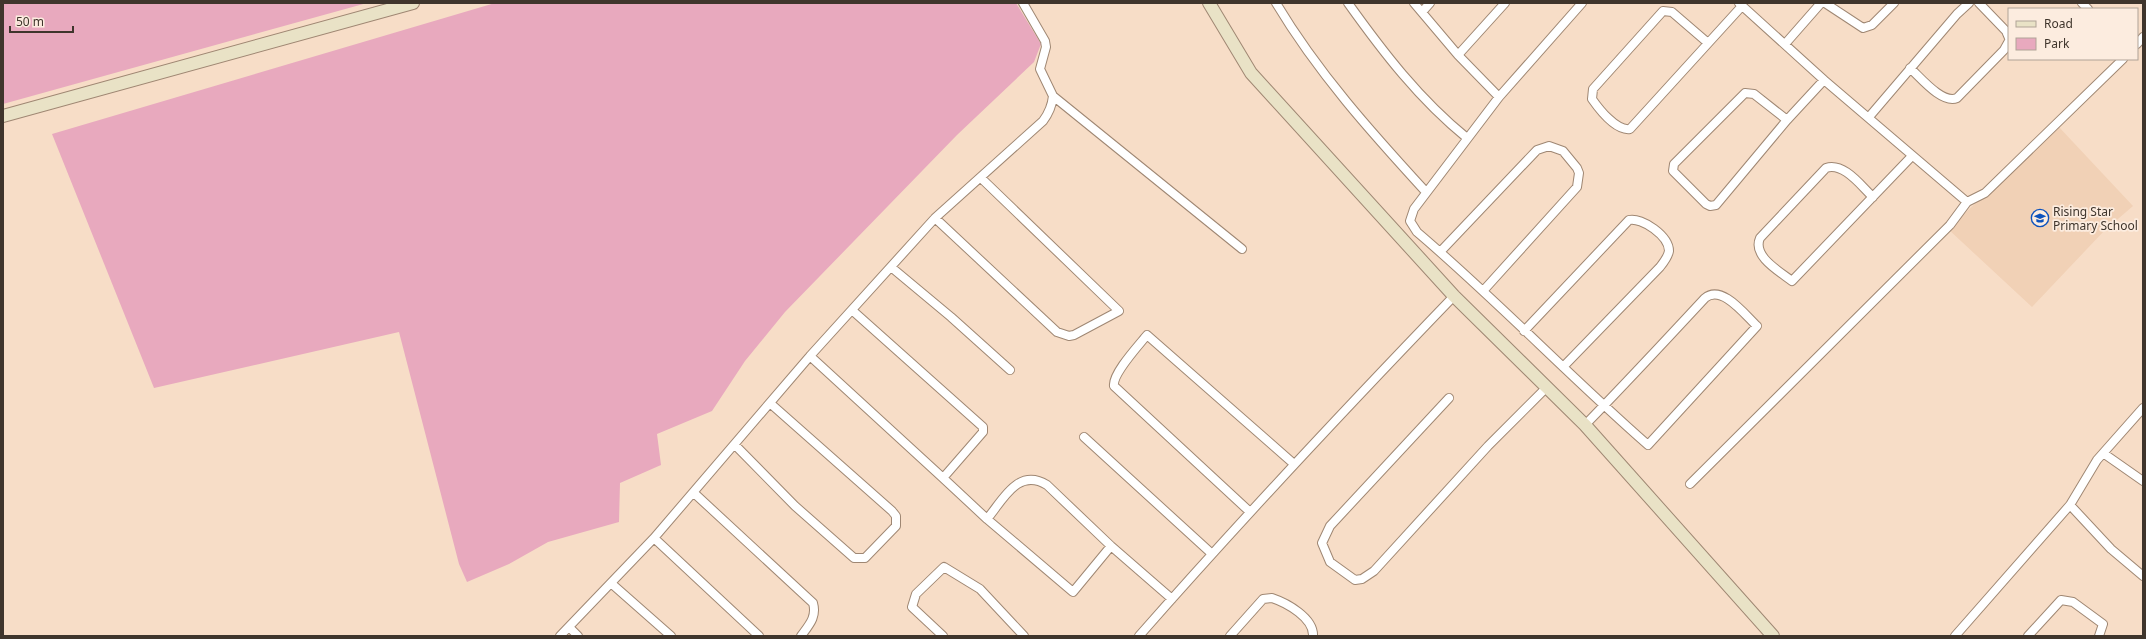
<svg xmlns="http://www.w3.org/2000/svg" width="2146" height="639" viewBox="0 0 2146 639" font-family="'Noto Sans',sans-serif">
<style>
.built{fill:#f1d1b6}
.green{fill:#e8a9be}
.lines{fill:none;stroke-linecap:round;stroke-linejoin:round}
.street-casing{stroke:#9f8773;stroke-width:10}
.secondary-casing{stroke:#9f8773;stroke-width:14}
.street{stroke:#fff;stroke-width:8}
.secondary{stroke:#e9e2c6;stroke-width:12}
.labels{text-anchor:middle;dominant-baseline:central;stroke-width:3.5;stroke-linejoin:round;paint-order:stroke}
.poi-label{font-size:12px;fill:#3f352c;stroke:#fcecdf;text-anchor:start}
</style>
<rect width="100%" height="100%" fill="#f7ddc7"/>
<path class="built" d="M 2058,126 L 2133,206 L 2104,231 L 2032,307 L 1948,229 Z"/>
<path class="green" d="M 3,3 L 367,3 L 3,104 Z
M 495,3 L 1016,3 L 1041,44 L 1034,62 L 957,135 L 785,312 L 745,361 L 712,411 L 657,434 L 661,465 L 620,483 L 619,522 L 548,542 L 509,564 L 467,582 L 459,564 L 399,332 L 154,388 L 52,134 Z"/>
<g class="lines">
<defs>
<path id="street" d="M 1276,3 C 1318,73 1371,132 1426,192
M 1348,3 C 1383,52 1419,99 1467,138
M 1414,3 L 1458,55 L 1499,97
M 1582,3 L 1499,97 L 1414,209 L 1410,221 L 1417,232 C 1497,300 1569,376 1648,445 L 1757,326 C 1745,315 1722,284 1705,298 C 1666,340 1626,383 1585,425
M 1739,3 L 1824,80 L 1967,202
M 1825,3 L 1863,28 L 1872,25 L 1894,3
M 1979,3 L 2006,31 L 2009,38
M 2082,3 L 2088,9
M 1422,12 L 1430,3
M 1708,43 L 1672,12 L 1663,11 L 1593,89 L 1592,99 C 1599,109 1616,131 1630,129 L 1742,6
M 1785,44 L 1821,3
M 2137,44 L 2143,37
M 1458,55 L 1505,3
M 1910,68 C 1921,78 1942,104 1957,98 L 2004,50 L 2009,41
M 1053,96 L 1242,249
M 1869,117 L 1957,14 L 1969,3
M 1787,120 L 1754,94 L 1745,93 L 1674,164 L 1673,171 L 1706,204 L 1710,206 L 1716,205 L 1787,120 L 1824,80
M 1873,197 C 1861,186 1844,162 1826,168 L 1760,238 C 1752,256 1779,271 1792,281 L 1912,156
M 935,218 L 1057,332 L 1069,336 L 1074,335 L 1119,311 L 981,178
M 1440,252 L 1537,150 L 1549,146 L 1563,151 L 1577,168 L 1579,173 L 1577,187 L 1483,291
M 891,267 L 951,317 L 1010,370
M 1524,331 L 1629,220 C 1642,217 1669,236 1669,251 C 1668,257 1664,262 1660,267 L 1563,367
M 810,356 L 943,478 L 983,432 L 983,427 L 853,311
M 1449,398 L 1330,526 L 1322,543 L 1330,562 L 1355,580 L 1362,579 L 1374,571 L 1488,446 L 1547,387
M 1084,437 L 1211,553
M 735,445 L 795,506 L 854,558 L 865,558 L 896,526 L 896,516 L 892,511 L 771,404
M 2103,453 L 2143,481
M 943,478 L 987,519
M 1690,484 L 1950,225 L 1967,202 L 1985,193 L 2123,59
M 694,493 L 813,603 C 817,617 809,625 801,636
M 2070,505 L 2111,549 L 2143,576
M 1250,512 L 1114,386 C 1112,374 1139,345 1147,335 L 1294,464
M 654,538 L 759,636
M 1111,546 L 1073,592 L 987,519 C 1003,500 1018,467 1047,485 L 1111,546 L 1172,599
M 612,584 L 671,636
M 570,628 L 578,636
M 560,636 L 654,538 L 810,356 L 935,218 L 1043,121 C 1049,113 1052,106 1053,96 L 1040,69 L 1046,47 L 1045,41 L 1023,3
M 943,636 L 912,607 L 916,594 L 944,567 L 980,589 L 1024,636
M 1139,636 C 1241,520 1347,407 1454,296
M 1230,636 L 1263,599 L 1272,598 C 1287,603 1314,618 1313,636
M 1955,636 L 2070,505 L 2097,460 L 2143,408
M 2028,636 L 2061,600 L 2073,602 L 2103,624 L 2099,636"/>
<path id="secondary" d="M 1209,3 L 1251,73 L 1454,296 L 1585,425 L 1773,636
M 3,116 L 413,3"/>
</defs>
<use href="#street" class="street-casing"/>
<use href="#secondary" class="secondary-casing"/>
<use href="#street" class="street"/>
<use href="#secondary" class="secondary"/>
</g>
<defs>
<symbol id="school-ring" viewBox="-11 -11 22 22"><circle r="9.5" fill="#fcecdf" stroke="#0c52bd" stroke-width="1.5"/><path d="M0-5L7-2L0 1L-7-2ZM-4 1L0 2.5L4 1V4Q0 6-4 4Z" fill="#0c52bd"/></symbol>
</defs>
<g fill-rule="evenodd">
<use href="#school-ring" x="2030" y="208" width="20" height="20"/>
</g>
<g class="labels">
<g class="poi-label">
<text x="2053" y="211">Rising Star<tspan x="2053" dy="14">Primary School</tspan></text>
</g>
</g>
<rect width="2146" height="639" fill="none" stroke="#3f352c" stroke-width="8"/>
<rect x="2008" y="8" width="130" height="52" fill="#fcecdf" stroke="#b0a397"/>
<rect x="2016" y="21" width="20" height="6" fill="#e9e2c6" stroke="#b0a397"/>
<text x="2044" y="28" font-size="12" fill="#3f352c">Road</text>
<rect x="2016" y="38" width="20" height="12" fill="#e8a9be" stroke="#b0a397"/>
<text x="2044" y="48" font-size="12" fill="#3f352c">Park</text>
<path d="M10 26v6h63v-6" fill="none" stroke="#3f352c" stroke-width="2"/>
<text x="16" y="26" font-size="12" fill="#3f352c" stroke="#fcecdf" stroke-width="3" paint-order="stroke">50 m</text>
</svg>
